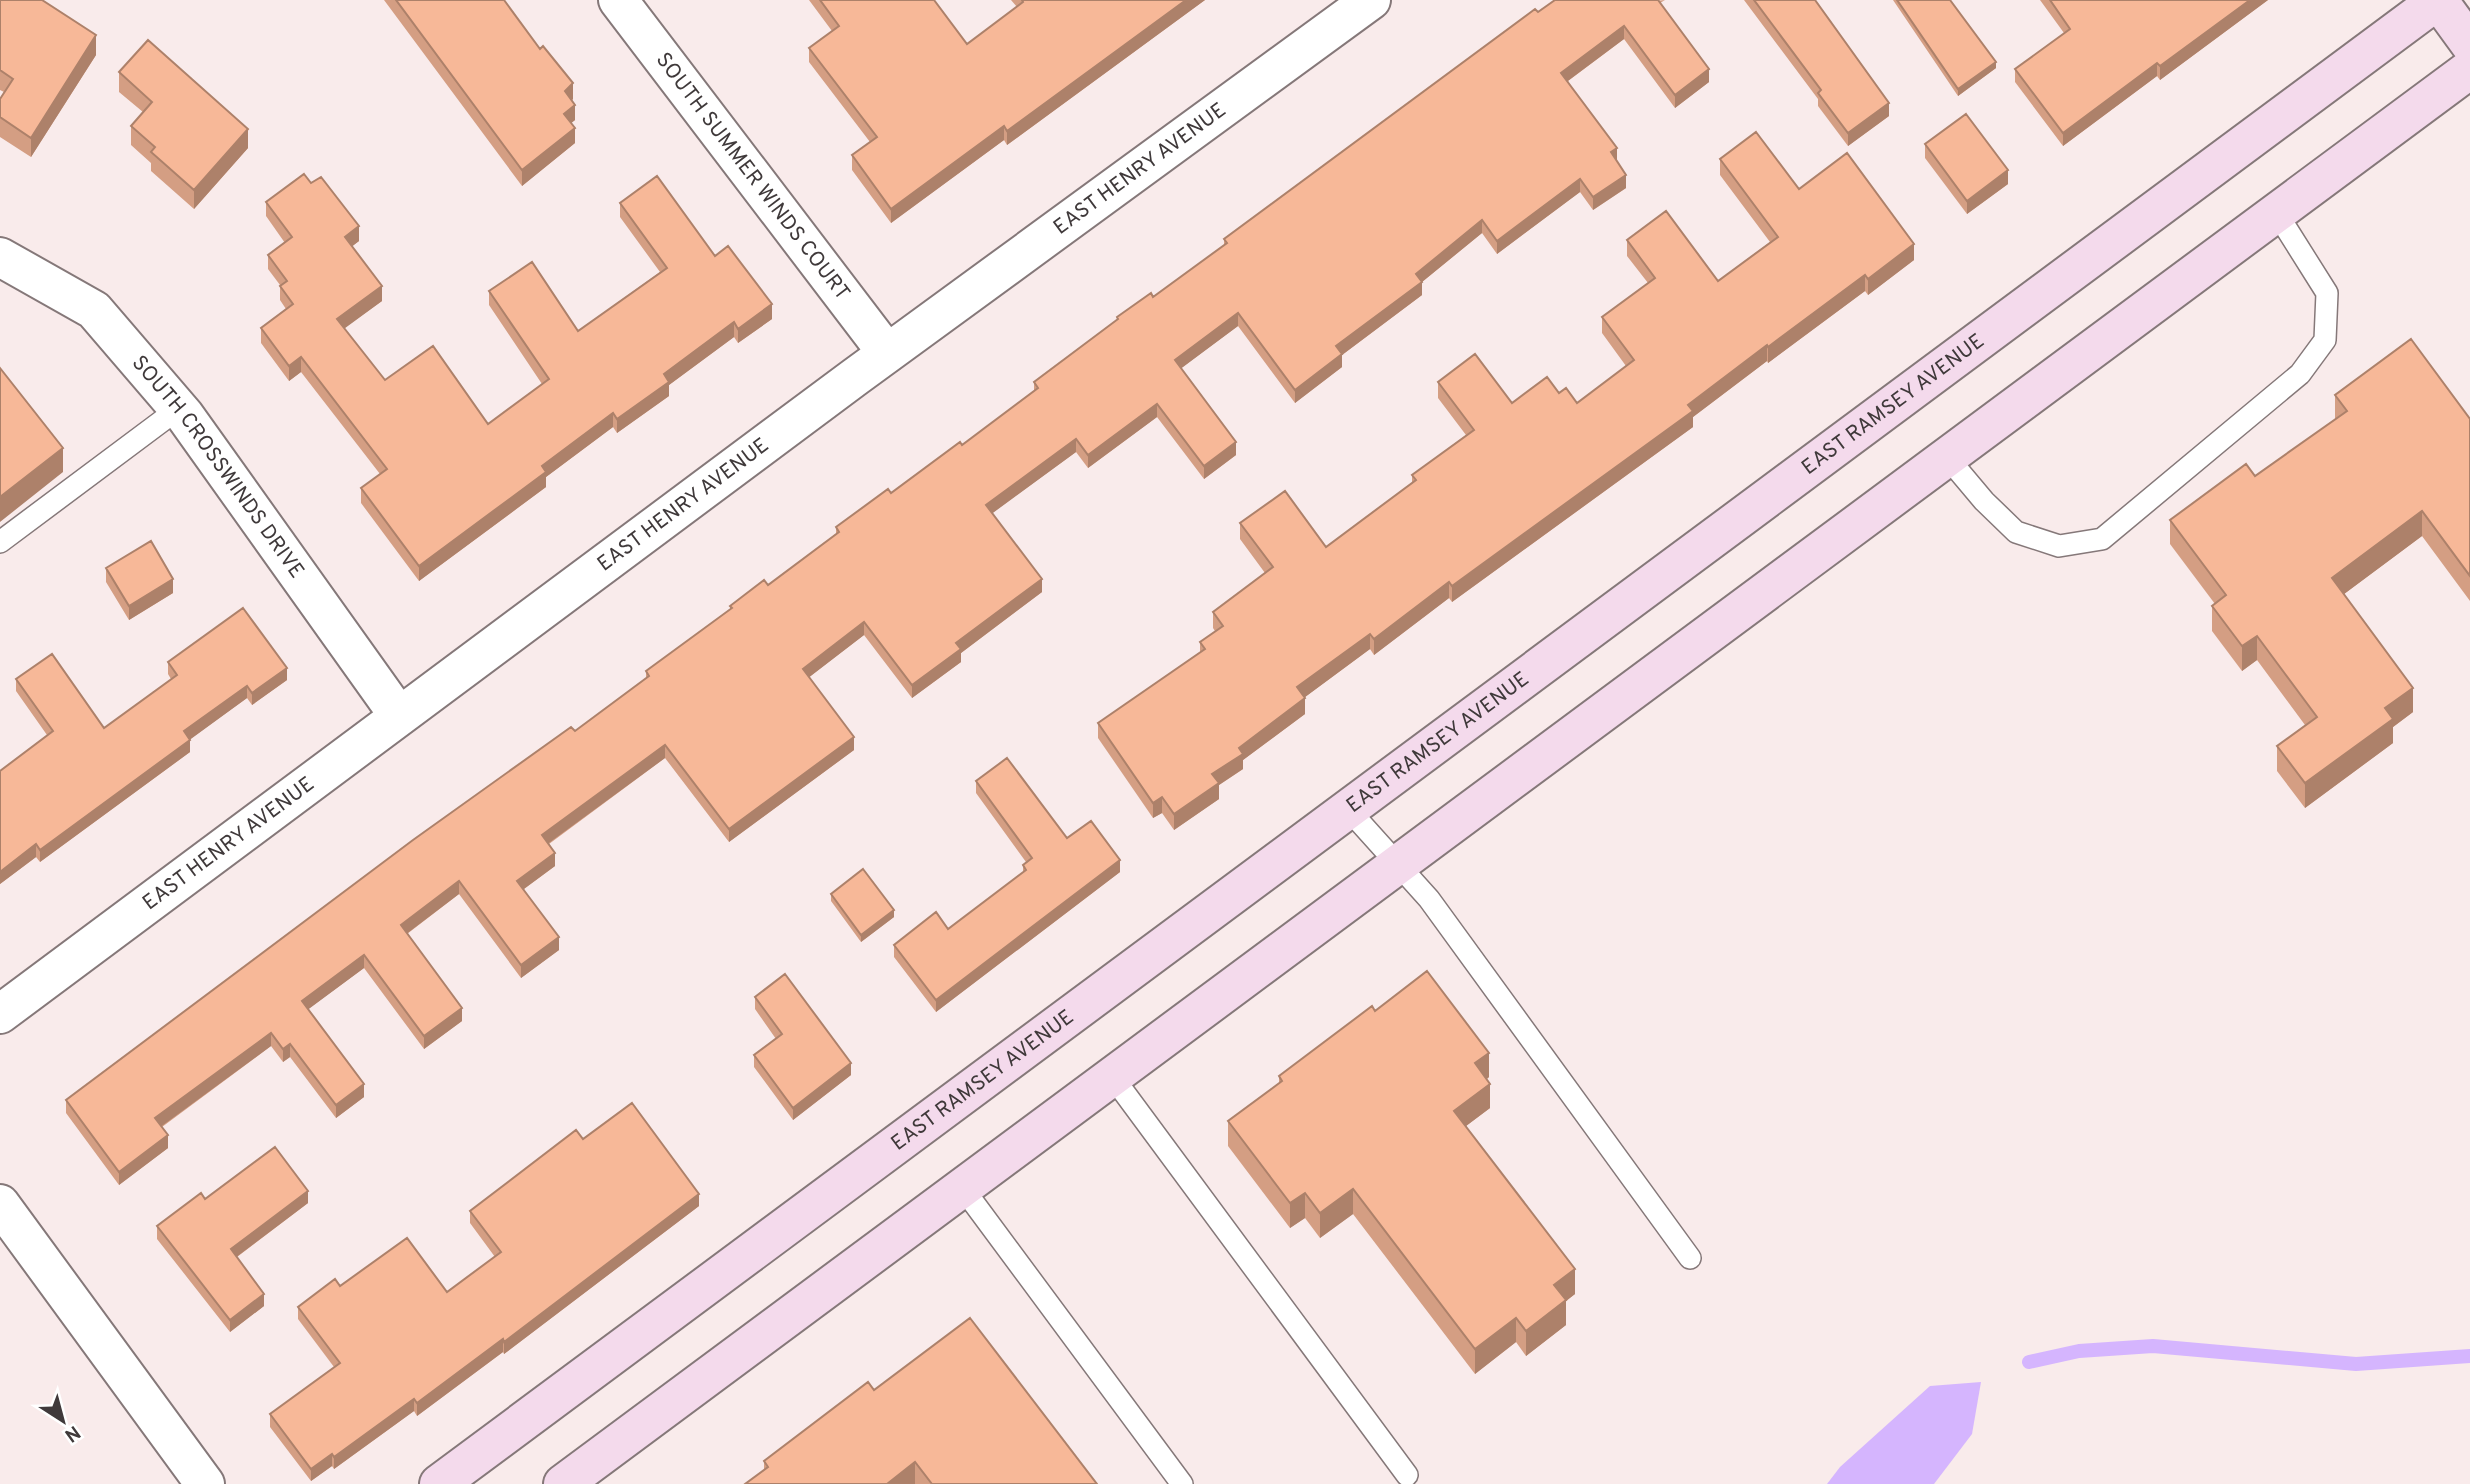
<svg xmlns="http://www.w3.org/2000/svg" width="2470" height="1484" viewBox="0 0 2470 1484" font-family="Overpass,sans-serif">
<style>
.water{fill:#d5b5fe}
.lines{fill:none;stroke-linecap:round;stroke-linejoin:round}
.stream{stroke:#d5b5fe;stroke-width:14}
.lane-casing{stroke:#857879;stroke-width:24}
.street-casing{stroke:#857879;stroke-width:42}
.secondary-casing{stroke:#857879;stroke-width:42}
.lane{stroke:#fff;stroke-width:21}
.street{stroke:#fff;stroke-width:38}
.secondary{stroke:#f4daec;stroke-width:38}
.wall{fill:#d49e83}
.shaded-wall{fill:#ad816a}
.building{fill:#f7b898;stroke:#ad816a;stroke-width:2}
.labels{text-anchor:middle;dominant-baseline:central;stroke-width:7;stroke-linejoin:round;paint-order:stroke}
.street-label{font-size:21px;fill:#3f393a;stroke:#fff}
</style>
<rect width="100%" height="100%" fill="#f9ebeb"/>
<path class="water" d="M 1981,1382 L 1972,1434 L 1934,1484 L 1827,1484 L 1840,1467 L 1930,1386 Z"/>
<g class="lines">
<path class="stream" d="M 2029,1362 L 2079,1351 L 2153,1346 L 2356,1364 L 2470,1356"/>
<defs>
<path id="lane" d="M 1947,457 L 1984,501 L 2016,532 L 2059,546 L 2102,539 L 2300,374 L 2325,340 L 2327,293 L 2276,212
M 0,542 L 178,409
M 1348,809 L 1429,899 L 1690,1258
M 1112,1076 L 1407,1475
M 962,1187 L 1182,1484"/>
<g id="street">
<path id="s1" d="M 618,0 L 887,353"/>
<path id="s2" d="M 0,257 L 94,310 L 185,416 L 399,716"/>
<path id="s3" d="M 0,1014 L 855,377 L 1371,0"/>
<path d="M 0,1204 L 205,1484"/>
</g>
<g id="secondary">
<path d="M 2438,0 L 2470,44"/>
<path id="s4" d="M 439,1484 L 2438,0"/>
<path d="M 563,1484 L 2470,69"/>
</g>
</defs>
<use href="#lane" class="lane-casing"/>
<use href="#street" class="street-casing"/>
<use href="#secondary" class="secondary-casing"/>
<use href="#lane" class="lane"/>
<use href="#street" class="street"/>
<use href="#secondary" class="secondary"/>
</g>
<path class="wall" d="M 0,0 L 96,55 L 31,157 L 0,137 L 0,99 L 4,92 L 0,90 Z
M 384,0 L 504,0 L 573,99 L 572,100 L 575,120 L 571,123 L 575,143 L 522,186 Z
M 809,0 L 934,0 L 967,44 L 1017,7 L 1011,0 L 1205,0 L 1007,145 L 1004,140 L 891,223 L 852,170 L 852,155 L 870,142 L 809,62 L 809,48 L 832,31 Z
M 1665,0 L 1660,3 L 1709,82 L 1675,108 L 1624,39 L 1568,81 L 1617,161 L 1626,188 L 1593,210 L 1580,192 L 1497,254 L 1482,233 L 1422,282 L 1422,295 L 1342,355 L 1342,367 L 1295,403 L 1238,326 L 1181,368 L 1236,455 L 1204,479 L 1157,417 L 1088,468 L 1076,452 L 992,513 L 1042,592 L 961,653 L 961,662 L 912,698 L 864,635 L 809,677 L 854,750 L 729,842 L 665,758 L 549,844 L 555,866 L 524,889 L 559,950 L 521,978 L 459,894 L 407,934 L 462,1021 L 424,1049 L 364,968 L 308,1009 L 364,1097 L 336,1118 L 290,1057 L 283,1062 L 271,1046 L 162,1127 L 168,1148 L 119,1185 L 66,1113 L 66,1100 L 575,731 L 646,678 L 646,671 L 730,609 L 730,606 L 768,585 L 836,534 L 836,527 L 891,493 L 962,445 L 1034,392 L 1034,382 L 1117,321 L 1117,317 L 1153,297 L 1224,245 L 1224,239 L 1538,12 Z
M 1744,0 L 1815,0 L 1889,116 L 1848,146 L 1818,106 L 1818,99 Z
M 1893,0 L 1950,0 L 1996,68 L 1958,96 Z
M 2040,0 L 2268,0 L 2160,80 L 2157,76 L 2063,146 L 2015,82 L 2015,69 L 2064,33 Z
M 119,72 L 248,148 L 194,209 L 151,171 L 151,163 L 131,145 L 131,126 L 143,112 L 119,92 Z
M 1925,144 L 2008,184 L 1967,214 L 1925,158 Z
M 1720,159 L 1799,189 L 1914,260 L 1868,295 L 1865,291 L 1768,363 L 1767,361 L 1693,417 L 1693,427 L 1452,602 L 1449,598 L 1374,655 L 1370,649 L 1305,697 L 1305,714 L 1243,760 L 1243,769 L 1219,785 L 1219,799 L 1174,830 L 1162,813 L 1153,818 L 1098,738 L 1098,723 L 1200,652 L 1200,642 L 1215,631 L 1213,628 L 1213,612 L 1265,573 L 1240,539 L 1240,523 L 1326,547 L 1412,483 L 1412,475 L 1466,435 L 1438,398 L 1438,382 L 1512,403 L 1559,393 L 1577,403 L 1626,366 L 1602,333 L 1602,317 L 1648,283 L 1627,256 L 1627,240 L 1718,281 L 1770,242 L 1720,175 Z
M 311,183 L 359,241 L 352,246 L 382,301 L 344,328 L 385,380 L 488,424 L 542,384 L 489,305 L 489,291 L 578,331 L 660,272 L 620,217 L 620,203 L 715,256 L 772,319 L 738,343 L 734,337 L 669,385 L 669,396 L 617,433 L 613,427 L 546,477 L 546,487 L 419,581 L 361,503 L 361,488 L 380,474 L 301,372 L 289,381 L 261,343 L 261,328 L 286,309 L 280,300 L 280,285 L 268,269 L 268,255 L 285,243 L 266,216 L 266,202 Z
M 2335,395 L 2470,419 L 2470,601 L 2422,536 L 2344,594 L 2413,712 L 2393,727 L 2393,743 L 2305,808 L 2277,771 L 2277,746 L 2305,725 L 2257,660 L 2242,671 L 2212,631 L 2212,606 L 2215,604 L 2170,544 L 2170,520 L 2255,476 L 2335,420 Z
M 106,568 L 173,593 L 129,620 L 106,582 Z
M 168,662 L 287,680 L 252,705 L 247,698 L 190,739 L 190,752 L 40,862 L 36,857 L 0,884 L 0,771 L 47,735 L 16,691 L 16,679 L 104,728 L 171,679 L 168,674 Z
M 976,781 L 1120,872 L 936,1012 L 894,957 L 894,945 L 948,929 L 1023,873 L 1023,865 L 1026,862 L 976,793 Z
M 831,894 L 894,917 L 861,942 L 831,901 Z
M 755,997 L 851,1075 L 793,1120 L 754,1067 L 754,1055 L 776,1039 L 755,1009 Z
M 1375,1011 L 1489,1077 L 1487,1079 L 1490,1108 L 1466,1126 L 1575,1294 L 1566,1301 L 1566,1325 L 1526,1356 L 1516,1342 L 1475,1374 L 1353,1214 L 1320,1238 L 1305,1218 L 1290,1228 L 1228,1146 L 1228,1121 L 1279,1083 L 1279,1076 Z
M 583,1139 L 699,1206 L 504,1354 L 503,1352 L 417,1416 L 414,1411 L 334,1469 L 332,1466 L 311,1481 L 270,1427 L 270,1414 L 334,1367 L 298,1319 L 298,1307 L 340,1286 L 447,1292 L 495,1257 L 470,1223 L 470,1211 Z
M 205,1199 L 308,1203 L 237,1257 L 264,1306 L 230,1332 L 157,1239 L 157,1226 Z
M 874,1390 L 1097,1484 L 745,1484 L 764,1470 L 764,1461 Z"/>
<path class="shaded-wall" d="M 1186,0 L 1205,0 L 1007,145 L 1007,131 Z
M 2250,0 L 2268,0 L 2160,80 L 2160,66 Z
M 1624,26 L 1624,39 L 1561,86 L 1561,73 Z
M 96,35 L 96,55 L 31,157 L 31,138 Z
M 1996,62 L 1996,68 L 1958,96 L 1958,89 Z
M 2157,63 L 2157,76 L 2063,146 L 2063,133 Z
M 1709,69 L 1709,82 L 1675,108 L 1675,95 Z
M 573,83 L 573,99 L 565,106 L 565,91 Z
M 1889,103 L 1889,116 L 1848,146 L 1848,133 Z
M 575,105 L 575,120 L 564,129 L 564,114 Z
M 1004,126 L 1004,140 L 891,223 L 891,209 Z
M 575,128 L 575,143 L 522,186 L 522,170 Z
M 248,129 L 248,148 L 194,209 L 194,190 Z
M 1617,148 L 1617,161 L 1611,152 Z
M 2008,170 L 2008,184 L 1967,214 L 1967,201 Z
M 1626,175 L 1626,188 L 1593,210 L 1593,197 Z
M 1580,179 L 1580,192 L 1497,254 L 1497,241 Z
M 1482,220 L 1482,233 L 1422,282 L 1422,295 L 1342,355 L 1342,367 L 1295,403 L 1295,390 L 1336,346 L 1416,274 Z
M 359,226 L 359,241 L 345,252 L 345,237 Z
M 1914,244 L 1914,260 L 1868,295 L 1868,279 Z
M 1865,275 L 1865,291 L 1768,363 L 1768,347 Z
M 382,286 L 382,301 L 337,334 L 337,319 Z
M 772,304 L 772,319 L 738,343 L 738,329 Z
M 1238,313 L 1238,326 L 1175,373 L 1175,360 Z
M 734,322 L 734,337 L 669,385 L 669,396 L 617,433 L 617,419 L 664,374 Z
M 1767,345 L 1767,361 L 1693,417 L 1693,427 L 1452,602 L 1452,586 Z
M 301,357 L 301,372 L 289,381 L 289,366 Z
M 1157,404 L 1157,417 L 1088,468 L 1088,455 Z
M 613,413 L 613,427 L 546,477 L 546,487 L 419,581 L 419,566 L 542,466 Z
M 1076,439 L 1076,452 L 986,518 L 986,505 Z
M 1236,442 L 1236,455 L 1204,479 L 1204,466 Z
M 63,448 L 63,472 L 0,522 L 0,497 Z
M 2422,511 L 2422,536 L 2332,603 L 2332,578 Z
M 173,579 L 173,593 L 129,620 L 129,606 Z
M 1042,579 L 1042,592 L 961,653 L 961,662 L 912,698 L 912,685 L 956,643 Z
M 1449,582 L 1449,598 L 1374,655 L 1374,639 Z
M 864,622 L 864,635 L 803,682 L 803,669 Z
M 1370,634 L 1370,649 L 1297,703 L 1297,687 Z
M 2257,636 L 2257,660 L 2242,671 L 2242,646 Z
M 287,668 L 287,680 L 252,705 L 252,693 Z
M 247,686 L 247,698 L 184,744 L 184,731 Z
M 2413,688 L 2413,712 L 2393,727 L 2393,743 L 2305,808 L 2305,783 L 2385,708 Z
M 1305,698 L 1305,714 L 1243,760 L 1243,769 L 1219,785 L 1219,799 L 1174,830 L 1174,814 L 1239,748 Z
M 854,737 L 854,750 L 729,842 L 729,829 Z
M 190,740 L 190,752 L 40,862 L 40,850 Z
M 665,745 L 665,758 L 542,848 L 542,835 Z
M 1162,797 L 1162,813 L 1153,818 L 1153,803 Z
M 36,844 L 36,857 L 0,884 L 0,872 Z
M 555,853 L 555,866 L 517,894 L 517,881 Z
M 1120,860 L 1120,872 L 936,1012 L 936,1000 Z
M 459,881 L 459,894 L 401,938 L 401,925 Z
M 894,910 L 894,917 L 861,942 L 861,935 Z
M 559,937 L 559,950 L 521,978 L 521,965 Z
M 364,955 L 364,968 L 302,1014 L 302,1001 Z
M 462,1008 L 462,1021 L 424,1049 L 424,1036 Z
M 271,1033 L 271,1046 L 155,1131 L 155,1118 Z
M 290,1044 L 290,1057 L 283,1062 L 283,1049 Z
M 1489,1053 L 1489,1077 L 1475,1088 L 1475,1063 Z
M 851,1063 L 851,1075 L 793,1120 L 793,1108 Z
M 364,1084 L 364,1097 L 336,1118 L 336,1105 Z
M 1490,1084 L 1490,1108 L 1454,1135 L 1454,1111 Z
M 168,1135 L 168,1148 L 119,1185 L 119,1172 Z
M 1353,1189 L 1353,1214 L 1320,1238 L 1320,1213 Z
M 308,1191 L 308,1203 L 231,1261 L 231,1249 Z
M 1305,1193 L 1305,1218 L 1290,1228 L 1290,1203 Z
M 699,1194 L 699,1206 L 504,1354 L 504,1342 Z
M 1575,1269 L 1575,1294 L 1566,1301 L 1566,1325 L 1526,1356 L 1526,1331 L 1554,1285 Z
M 264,1294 L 264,1306 L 230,1332 L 230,1320 Z
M 1516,1318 L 1516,1342 L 1475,1374 L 1475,1349 Z
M 503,1339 L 503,1352 L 417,1416 L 417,1403 Z
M 414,1399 L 414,1411 L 334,1469 L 334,1457 Z
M 332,1454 L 332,1466 L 311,1481 L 311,1469 Z
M 915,1462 L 915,1484 L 887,1484 Z"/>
<path class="building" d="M 0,0 L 42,0 L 96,35 L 31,138 L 0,117 L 0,99 L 13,79 L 0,70 Z
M 396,0 L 504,0 L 540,49 L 543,46 L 573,83 L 565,91 L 575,105 L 564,114 L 575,128 L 522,170 Z
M 820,0 L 934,0 L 967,44 L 1023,2 L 1022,0 L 1186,0 L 1007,131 L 1004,126 L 891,209 L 852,155 L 877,137 L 809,48 L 839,26 Z
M 1555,0 L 1658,0 L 1709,69 L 1675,95 L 1624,26 L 1561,73 L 1617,148 L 1611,152 L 1626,175 L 1593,197 L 1580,179 L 1497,241 L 1482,220 L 1416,274 L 1422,282 L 1336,346 L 1342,354 L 1295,390 L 1238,313 L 1175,360 L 1236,442 L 1204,466 L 1157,404 L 1088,455 L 1076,439 L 986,505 L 1042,579 L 956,643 L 961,649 L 912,685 L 864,622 L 803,669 L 854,737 L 729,829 L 665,745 L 542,835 L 555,853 L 517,881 L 559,937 L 521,965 L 459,881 L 401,925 L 462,1008 L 424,1036 L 364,955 L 302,1001 L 364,1084 L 336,1105 L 290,1044 L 283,1049 L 271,1033 L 155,1118 L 168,1135 L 119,1172 L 66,1100 L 413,840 L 571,727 L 575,731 L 649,676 L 646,671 L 732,608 L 730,606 L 764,580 L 768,585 L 839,532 L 836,527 L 888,489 L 891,493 L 960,442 L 962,445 L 1038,388 L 1034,382 L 1118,319 L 1117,317 L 1151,293 L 1153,297 L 1227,243 L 1224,239 L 1535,9 L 1538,12 Z
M 1754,0 L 1815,0 L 1889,103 L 1848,133 L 1818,93 L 1821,90 Z
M 1897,0 L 1950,0 L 1996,62 L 1958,89 Z
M 2050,0 L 2250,0 L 2160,66 L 2157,63 L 2063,133 L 2015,69 L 2070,29 Z
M 148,40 L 248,129 L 194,190 L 151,152 L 155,147 L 131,126 L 152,102 L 119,72 Z
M 1966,114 L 2008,170 L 1967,201 L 1925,144 Z
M 1756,132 L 1799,189 L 1847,153 L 1914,244 L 1868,279 L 1865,275 L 1768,347 L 1767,345 L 1688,405 L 1693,411 L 1452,586 L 1449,582 L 1374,639 L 1370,634 L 1297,687 L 1305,698 L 1239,748 L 1243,754 L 1212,774 L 1219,783 L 1174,814 L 1162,797 L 1153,803 L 1098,723 L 1205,649 L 1200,642 L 1223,626 L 1213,612 L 1273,567 L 1240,523 L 1285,491 L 1326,547 L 1416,480 L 1412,475 L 1474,430 L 1438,382 L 1475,354 L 1512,403 L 1547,377 L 1559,393 L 1566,388 L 1577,403 L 1634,360 L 1602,317 L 1655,278 L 1627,240 L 1666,211 L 1718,281 L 1778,237 L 1720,159 Z
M 304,174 L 311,183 L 321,177 L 359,226 L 345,237 L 382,286 L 337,319 L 385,380 L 433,346 L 488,424 L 549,379 L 489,291 L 532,262 L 578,331 L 667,268 L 620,203 L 657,176 L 715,256 L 728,246 L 772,304 L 738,329 L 734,322 L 664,374 L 669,382 L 617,419 L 613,413 L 542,466 L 546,472 L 419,566 L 361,488 L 387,469 L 301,357 L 289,366 L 261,328 L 293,304 L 280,286 L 287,281 L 268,255 L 292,237 L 266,202 Z
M 2411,339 L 2470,419 L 2470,576 L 2422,511 L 2332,578 L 2413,688 L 2385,708 L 2393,719 L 2305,783 L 2277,746 L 2317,717 L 2257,636 L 2242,646 L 2212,606 L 2226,595 L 2170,520 L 2246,464 L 2255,476 L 2347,411 L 2335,395 Z
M 0,368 L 63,448 L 0,497 Z
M 151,541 L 173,579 L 129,606 L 106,568 Z
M 243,608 L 287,668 L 252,693 L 247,686 L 184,731 L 190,740 L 40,850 L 36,844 L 0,872 L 0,771 L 53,731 L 16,679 L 52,654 L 104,728 L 177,675 L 168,662 Z
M 1007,758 L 1067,838 L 1091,821 L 1120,860 L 936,1000 L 894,945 L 936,912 L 948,929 L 1026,870 L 1023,865 L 1032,858 L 976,781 Z
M 863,869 L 894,910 L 861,935 L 831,894 Z
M 1427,971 L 1489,1053 L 1475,1063 L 1490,1084 L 1454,1111 L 1575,1269 L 1554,1285 L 1566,1300 L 1526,1331 L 1516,1318 L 1475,1349 L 1353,1189 L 1320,1213 L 1305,1193 L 1290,1203 L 1228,1121 L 1282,1081 L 1279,1076 L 1372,1006 L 1375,1011 Z
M 785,974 L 851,1063 L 793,1108 L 754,1055 L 782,1034 L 755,997 Z
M 632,1103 L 699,1194 L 504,1342 L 503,1339 L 417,1403 L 414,1399 L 334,1457 L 332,1454 L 311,1469 L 270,1414 L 340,1363 L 298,1307 L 335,1279 L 340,1286 L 407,1238 L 447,1292 L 501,1252 L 470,1211 L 576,1130 L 583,1139 Z
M 275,1147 L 308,1191 L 231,1249 L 264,1294 L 230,1320 L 157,1226 L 201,1193 L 205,1199 Z
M 970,1318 L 1097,1484 L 932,1484 L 915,1462 L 887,1484 L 745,1484 L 768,1467 L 764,1461 L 868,1382 L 874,1390 Z"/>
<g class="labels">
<g class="street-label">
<text stroke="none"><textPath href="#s3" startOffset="1419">EAST HENRY AVENUE</textPath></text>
<text stroke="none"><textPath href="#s1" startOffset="222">SOUTH SUMMER WINDS COURT</textPath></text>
<text stroke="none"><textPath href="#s4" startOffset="1811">EAST RAMSEY AVENUE</textPath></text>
<text stroke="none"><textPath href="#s2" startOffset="308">SOUTH CROSSWINDS DRIVE</textPath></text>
<text stroke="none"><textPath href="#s3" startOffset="852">EAST HENRY AVENUE</textPath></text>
<text stroke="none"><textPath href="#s4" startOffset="1244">EAST RAMSEY AVENUE</textPath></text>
<text stroke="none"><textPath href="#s3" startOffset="285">EAST HENRY AVENUE</textPath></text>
<text stroke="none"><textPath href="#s4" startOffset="677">EAST RAMSEY AVENUE</textPath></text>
</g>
</g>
<g transform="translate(63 1421) rotate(144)" stroke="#ffffff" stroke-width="5" paint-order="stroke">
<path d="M0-5L12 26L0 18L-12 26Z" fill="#3f393a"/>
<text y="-10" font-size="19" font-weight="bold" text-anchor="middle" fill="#3f393a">N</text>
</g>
</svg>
